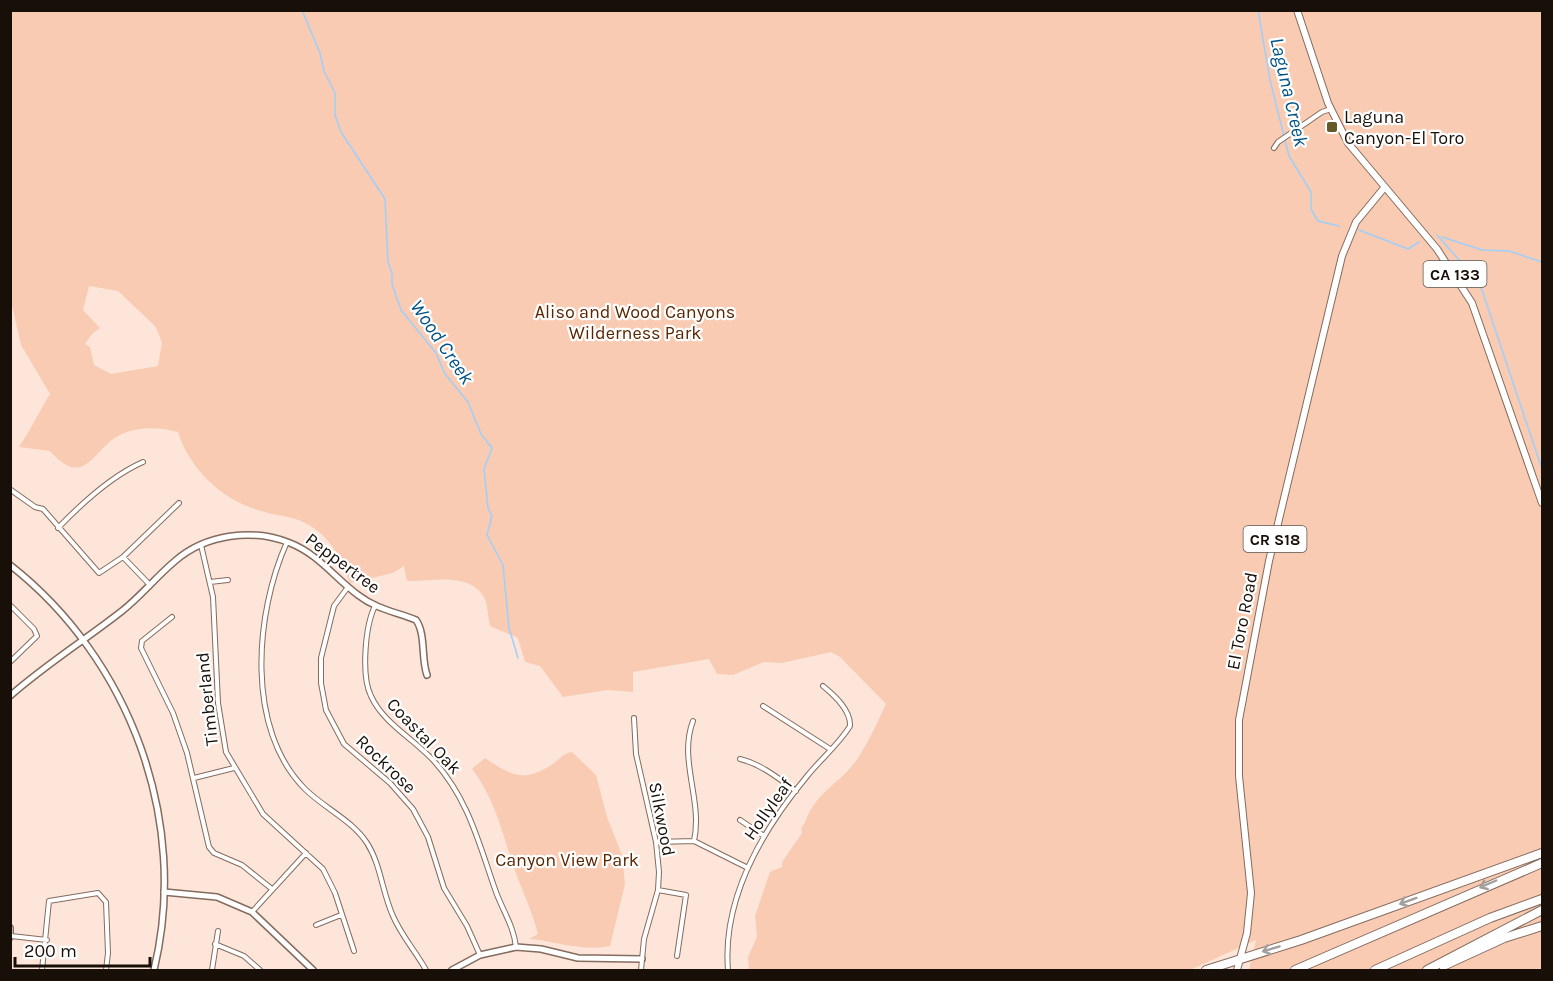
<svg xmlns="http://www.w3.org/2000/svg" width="1553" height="981" viewBox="0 0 1553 981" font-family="Karla,sans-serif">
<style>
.green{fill:#f8cbb2;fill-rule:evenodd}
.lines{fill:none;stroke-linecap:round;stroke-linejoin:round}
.stream{stroke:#9fcffc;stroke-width:1.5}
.minor-casing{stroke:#846b5d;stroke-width:6}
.tertiary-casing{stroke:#846b5d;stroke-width:8}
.secondary-casing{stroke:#846b5d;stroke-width:8}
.primary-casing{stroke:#846b5d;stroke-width:8}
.motorway-casing{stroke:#846b5d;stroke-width:10}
.minor{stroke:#fff;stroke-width:4}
.tertiary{stroke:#fff;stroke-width:5}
.secondary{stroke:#fff;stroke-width:5}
.primary{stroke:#fff;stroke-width:6}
.motorway{stroke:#fff;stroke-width:8}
.oneway{stroke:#a39f9d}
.poi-dot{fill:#655a27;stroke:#fff;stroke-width:2}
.labels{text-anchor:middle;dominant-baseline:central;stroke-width:4.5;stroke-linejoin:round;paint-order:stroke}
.shield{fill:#fff;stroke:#5d5753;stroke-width:1.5}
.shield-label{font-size:16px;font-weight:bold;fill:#180f09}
.poi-label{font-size:18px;fill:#180f09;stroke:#fff;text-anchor:start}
.park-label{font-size:18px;fill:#5a2600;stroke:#fff}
.street-label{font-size:18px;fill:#180f09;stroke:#fff}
.water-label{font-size:20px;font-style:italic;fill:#005186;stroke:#fff}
</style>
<rect width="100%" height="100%" fill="#fde6d9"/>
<path class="green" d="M 10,11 L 1542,11 L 1542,970 L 1249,970 L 1256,940 L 1190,970 L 749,970 L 748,957 L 757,937 L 755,916 L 770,872 L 782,867 L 782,862 L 802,833 C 800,826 804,826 806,820 C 816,792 841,783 858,758 C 869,741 877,723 886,704 L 840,657 L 831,652 L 782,663 L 764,662 L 733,675 L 717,674 L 709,659 L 633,672 L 633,692 L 608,690 L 563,697 L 540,666 L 525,662 L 518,638 L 490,626 C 488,618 488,609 486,602 C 474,570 431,582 407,581 L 404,566 L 393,573 L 350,583 C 341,562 334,542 315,529 C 297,515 278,517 258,510 C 221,499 189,468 178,432 C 160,427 136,426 118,436 C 93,450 84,490 50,451 L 19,447 C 31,429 39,412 50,394 L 21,345 L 11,301 ZM 89,286 L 118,291 L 155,326 L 162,342 L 158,366 L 111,374 L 94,365 L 90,347 L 85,344 L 92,334 L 100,328 L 83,310 Z
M 572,752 L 596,775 L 607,817 L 622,855 L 625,884 L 610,946 C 583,952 555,941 529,939 L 538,934 C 532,911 522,890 514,868 C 502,832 495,799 472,769 L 485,758 C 512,776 524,783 553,764 C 561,758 562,754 572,752 Z"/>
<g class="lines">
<path class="stream" d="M 302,10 L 320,53 L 324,71 L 335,93 L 335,115 L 341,132 L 385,199 L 388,262 L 392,273 L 392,284 L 401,310 L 436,353 L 445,374 L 468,402 L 481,434 L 492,448 L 484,469 L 488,508 L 492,516 L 487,535 L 503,565 L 509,628 L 518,658
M 1258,10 L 1270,80 L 1289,156 L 1311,192 L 1311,209 L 1318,221 L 1339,226
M 1359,230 L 1408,249 L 1419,242
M 1437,235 L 1469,271 L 1482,290 L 1542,469
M 1442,237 L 1482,250 L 1509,251 L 1542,262"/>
<defs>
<path id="minor" d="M 1274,148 L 1278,142 L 1322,112 L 1331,109
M 11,490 L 35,507 L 43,509 L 99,573 L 123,557 L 179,503
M 58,528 C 82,503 111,476 143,462
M 287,542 C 255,613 245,729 305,789 C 324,808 352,820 367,843 C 381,865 382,892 393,916 C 401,935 416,952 426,970
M 201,545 L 213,597 L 218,703 L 226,752 L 263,814 L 323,869 L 335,893 L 354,951
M 123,557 L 150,585
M 210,582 L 228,580
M 348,587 L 334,606 L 321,658 L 321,683 L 326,710 L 344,744 L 390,783 L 413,809 L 428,837 L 444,888 L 467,926 L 480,955
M 10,605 L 34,629 L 37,636 L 10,662
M 375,606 C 365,626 361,676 371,696 C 383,723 414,739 434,761 C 469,800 479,844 496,892 C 503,911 514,927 516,947
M 172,617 L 142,641 L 141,648 L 173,713 L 187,753 L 209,847 L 214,853 L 242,865 L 272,889
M 763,706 L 830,749
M 634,718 L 636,754 L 656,842 L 659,872 L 658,890 L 644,939 L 641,970
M 693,721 C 678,760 703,800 694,841
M 740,759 C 761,764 778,778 796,791
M 194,778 L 234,768
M 740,820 L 764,836
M 656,842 L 694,841 L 748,868
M 658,890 L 686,895 L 677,956
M 252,912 L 306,853
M 316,925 L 341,915
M 11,936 L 47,940
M 215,944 L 244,956 L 260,970
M 42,970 L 49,901 L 98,893 L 106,902 L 108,953 L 106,970
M 212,970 L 218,931
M 728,970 C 722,897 763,829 808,775 C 821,759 839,744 850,726 C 851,710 834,695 823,686"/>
<path id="tertiary" d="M 10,696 C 45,665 85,640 122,611 C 141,596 156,577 175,561 C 206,534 253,528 290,543 C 318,554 335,578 358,595 C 376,609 396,612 416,620 C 426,634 421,659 427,675
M 164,892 L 217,897 L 252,912 L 313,970
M 10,928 L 10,937
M 452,970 L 480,955 L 516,947 L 541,949 L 578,958 L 642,959"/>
<path id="secondary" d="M 10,565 C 130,659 190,821 154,970"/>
<path id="primary" d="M 1297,10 L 1328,103 L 1348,143 L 1437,249 L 1472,303 L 1542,503
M 1237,970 L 1247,933 L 1251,893 L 1239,776 L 1239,720 L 1269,561 L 1342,256 L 1356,222 L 1384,188"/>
<path id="motorway" d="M 1443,966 L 1504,938 L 1542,926
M 1206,970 L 1301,940 L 1542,853
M 1295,970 L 1542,863
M 1375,970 L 1490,918 L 1542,899
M 1427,970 L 1542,910"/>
</defs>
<use href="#minor" class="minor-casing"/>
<use href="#tertiary" class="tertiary-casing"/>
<use href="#secondary" class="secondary-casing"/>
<use href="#primary" class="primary-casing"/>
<use href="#motorway" class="motorway-casing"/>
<use href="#minor" class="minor"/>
<use href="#tertiary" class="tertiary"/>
<use href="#secondary" class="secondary"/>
<use href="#primary" class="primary"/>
<use href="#motorway" class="motorway"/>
</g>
<defs><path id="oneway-shaft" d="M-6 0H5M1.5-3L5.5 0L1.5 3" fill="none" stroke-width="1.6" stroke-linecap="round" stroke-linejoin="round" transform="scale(1.5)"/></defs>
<g class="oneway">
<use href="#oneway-shaft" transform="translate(1488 884) rotate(157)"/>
<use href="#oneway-shaft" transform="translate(1408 901) rotate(160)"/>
<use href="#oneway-shaft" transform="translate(1271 949) rotate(163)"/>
</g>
<rect class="poi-dot" x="1326" y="121" width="12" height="12" rx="3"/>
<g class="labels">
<g class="shield">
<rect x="1423.5" y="261" width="63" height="26" rx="4.5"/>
<rect x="1243.5" y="526" width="63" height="26" rx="4.5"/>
</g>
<g class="shield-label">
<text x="1455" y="274">CA 133</text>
<text x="1275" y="539">CR S18</text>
</g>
<g class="poi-label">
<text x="1344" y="117">Laguna<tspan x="1344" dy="21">Canyon-El Toro</tspan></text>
</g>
<g class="park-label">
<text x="635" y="312">Aliso and Wood Canyons<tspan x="635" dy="21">Wilderness Park</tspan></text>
<text x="567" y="860">Canyon View Park</text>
</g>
<g class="street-label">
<text transform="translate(343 563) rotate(37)">Peppertree</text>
<text transform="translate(1242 621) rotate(-79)">El Toro Road</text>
<text transform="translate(207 699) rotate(-96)">Timberland</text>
<text transform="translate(424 736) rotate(46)">Coastal Oak</text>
<text transform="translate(386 764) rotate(44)">Rockrose</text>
<text transform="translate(768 809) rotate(-55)">Hollyleaf</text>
<text transform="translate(662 819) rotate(79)">Silkwood</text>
</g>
<g class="water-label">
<text transform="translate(1289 92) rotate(77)">Laguna Creek</text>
<text transform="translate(442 342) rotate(56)">Wood Creek</text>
</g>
</g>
<rect width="1553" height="981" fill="none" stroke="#180f09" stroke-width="24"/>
<path d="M15 957v9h135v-9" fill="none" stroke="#180f09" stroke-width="3"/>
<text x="24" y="957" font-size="18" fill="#180f09" stroke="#ffffff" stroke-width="4.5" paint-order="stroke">200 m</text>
</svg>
